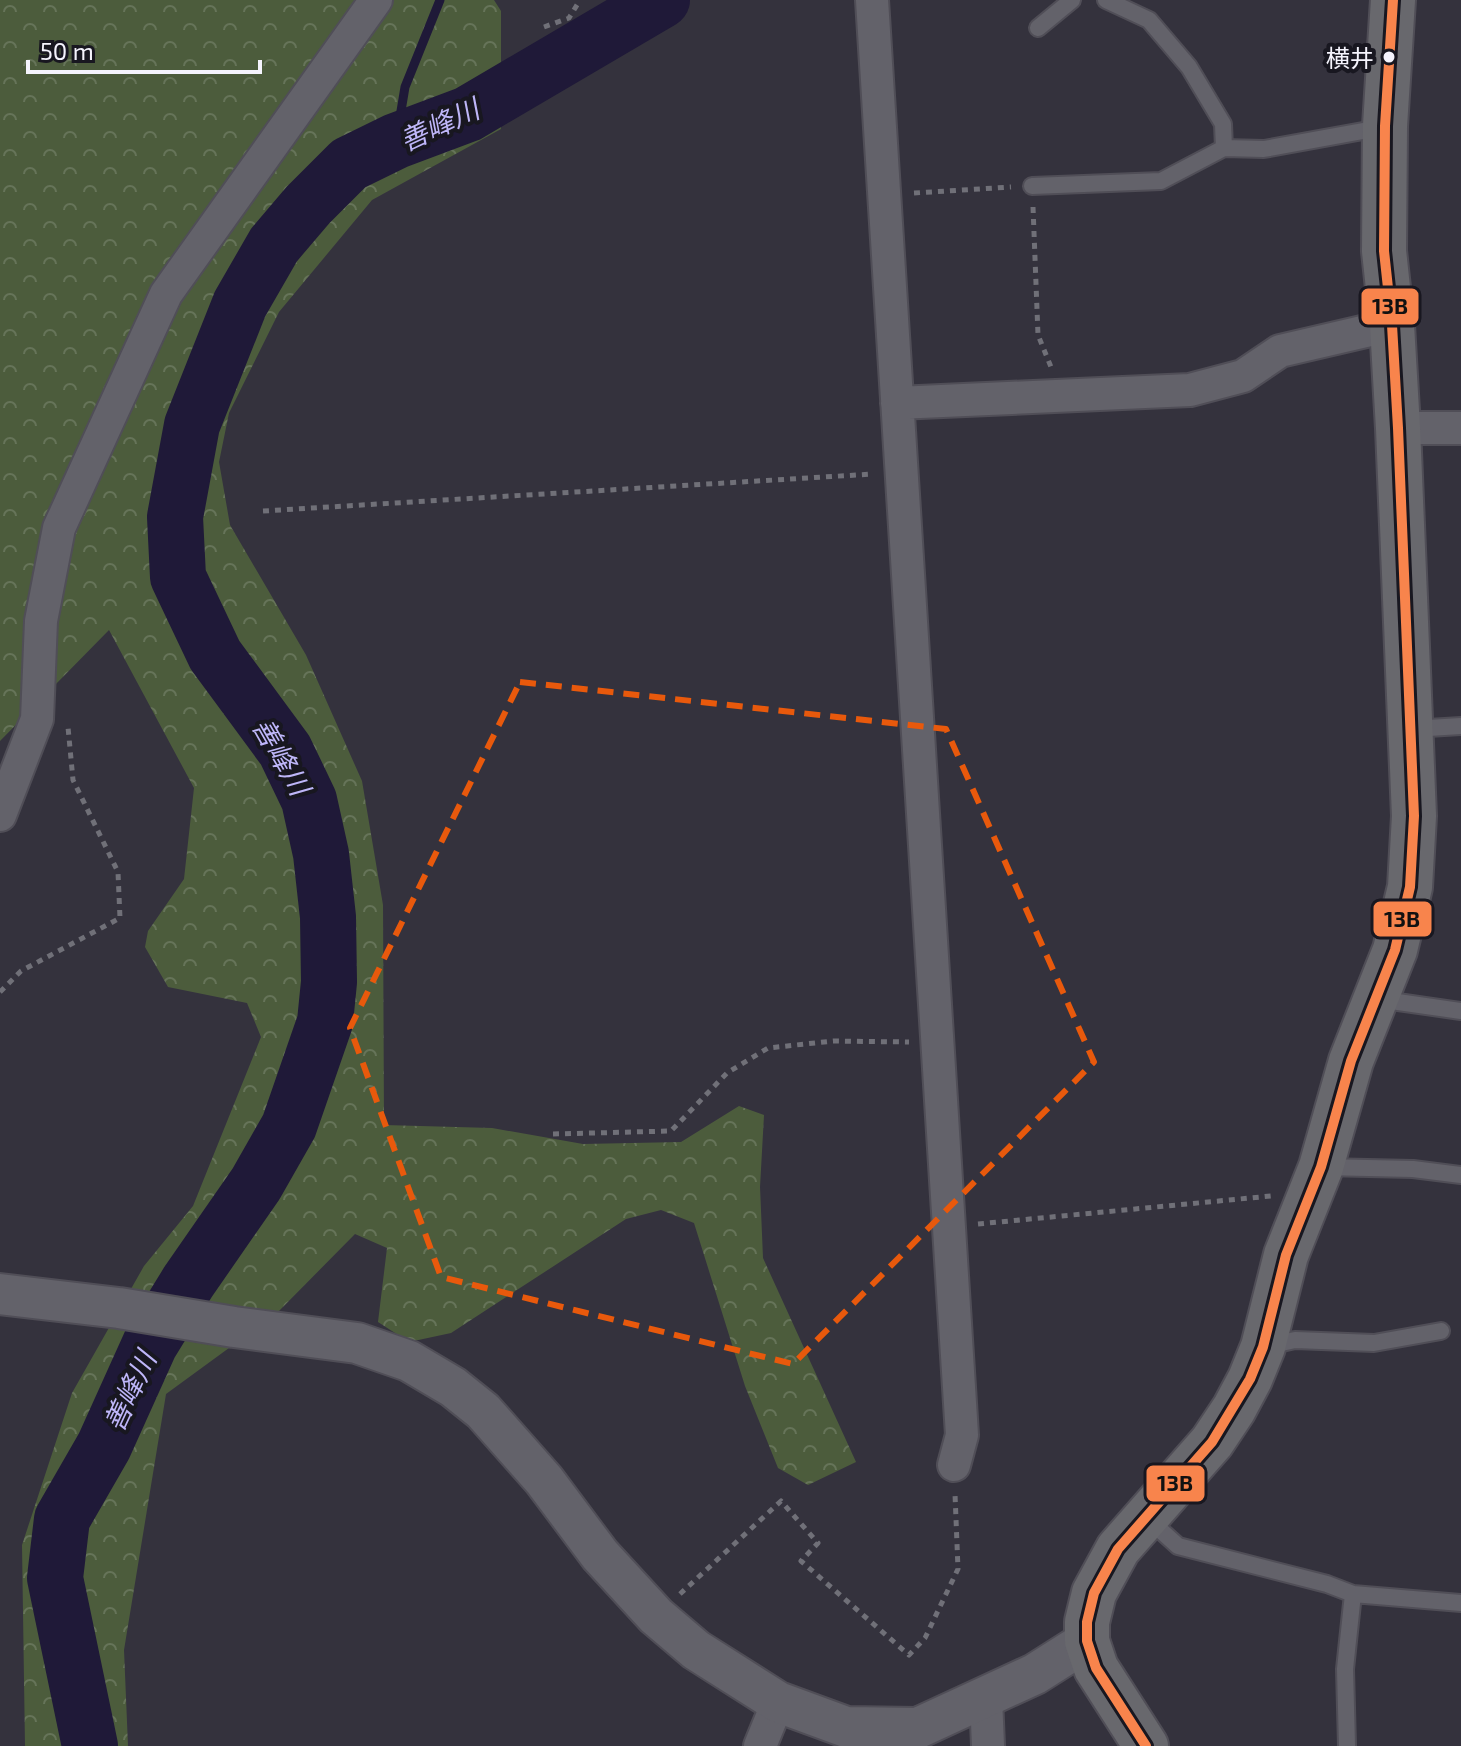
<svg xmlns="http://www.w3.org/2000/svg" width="1461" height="1746" viewBox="0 0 1461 1746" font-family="'Exo 2','Noto Sans JP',sans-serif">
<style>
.forest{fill:url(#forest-crowns)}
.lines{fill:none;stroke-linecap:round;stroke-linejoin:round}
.stream{stroke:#1f1938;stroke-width:9}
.river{stroke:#1f1938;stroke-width:56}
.service-casing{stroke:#504e57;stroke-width:20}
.minor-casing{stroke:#504e57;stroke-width:36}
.tertiary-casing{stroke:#504e57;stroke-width:44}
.secondary-casing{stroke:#504e57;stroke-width:48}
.path{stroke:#707078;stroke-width:5;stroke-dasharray:6 6;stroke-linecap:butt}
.service{stroke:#63626a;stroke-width:16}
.minor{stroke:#63626a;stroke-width:32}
.tertiary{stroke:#63626a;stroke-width:40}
.secondary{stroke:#68686d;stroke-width:44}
.bus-1-casing{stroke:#181720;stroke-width:16}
.bus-1{stroke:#f8844c;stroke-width:10}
.marked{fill:none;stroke:#e8590c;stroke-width:6;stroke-dasharray:16 10;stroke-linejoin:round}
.bus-dot{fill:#f5f4fd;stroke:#181720;stroke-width:3}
.labels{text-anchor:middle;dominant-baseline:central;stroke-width:8;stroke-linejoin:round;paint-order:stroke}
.bus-label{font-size:24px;fill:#f5f4fd;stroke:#181720;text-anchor:end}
.water-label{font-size:28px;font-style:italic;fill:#beb6f8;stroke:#181720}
.line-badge{stroke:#181720;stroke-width:3}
.pale-badge-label{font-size:22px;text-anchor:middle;font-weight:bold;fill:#111}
</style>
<defs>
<pattern id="forest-crowns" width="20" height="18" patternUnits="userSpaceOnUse" patternTransform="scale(2)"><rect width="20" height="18" fill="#4c5c3c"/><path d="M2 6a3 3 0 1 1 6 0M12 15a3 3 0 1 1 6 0" fill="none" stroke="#667459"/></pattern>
</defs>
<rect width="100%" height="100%" fill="#34323d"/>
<path class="forest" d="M 0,0 L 494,0 L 501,11 L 501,129 L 372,200 L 279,312 L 229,413 L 219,462 L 230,525 L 306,655 L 362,781 L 383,905 L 384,1125 L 492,1128 L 583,1144 L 681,1142 L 739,1106 L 764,1115 L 760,1187 L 763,1258 L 856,1462 L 808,1485 L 778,1468 L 745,1386 L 694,1223 L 661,1210 L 626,1219 L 451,1333 L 409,1342 L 378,1322 L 387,1248 L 355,1234 L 277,1313 L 166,1394 L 124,1650 L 128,1746 L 25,1746 L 22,1545 L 72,1393 L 144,1266 L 193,1206 L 261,1037 L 247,1003 L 168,987 L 145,947 L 148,931 L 184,879 L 194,788 L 109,630 L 0,741 Z"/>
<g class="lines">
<path class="stream" d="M 396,141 L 405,87 L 440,0"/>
<path class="river" d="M 90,1746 L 55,1578 L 62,1519 L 104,1446 L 150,1344 L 188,1282 L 256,1184 L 289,1126 L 325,1022 L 329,982 L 328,917 L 321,854 L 309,800 L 285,750 L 215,655 L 178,577 L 175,517 L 192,425 L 240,304 L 274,245 L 308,205 L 349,164 L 396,141 L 468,114 L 662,0"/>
<defs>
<path id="service" d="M 1106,0 L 1149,20 L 1189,67 L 1223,124 L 1224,148 L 1264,149 L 1385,127
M 1038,28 L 1072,0
M 1032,186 L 1161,181 L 1224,148
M 1412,729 L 1461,726
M 1377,999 L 1461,1011
M 1323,1167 L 1413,1169 L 1461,1175
M 1268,1346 L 1295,1340 L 1374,1343 L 1441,1331
M 1147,1518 L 1178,1546 L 1327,1584 L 1353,1594 L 1461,1603
M 1347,1746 L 1345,1669 L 1353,1594"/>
<path id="minor" d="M 872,0 L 962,1435 L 954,1465
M 897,403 L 1190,390 L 1243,376 L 1280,351 L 1392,325
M 1398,428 L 1461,428
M 0,815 L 37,719 L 41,621 L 59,528 L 166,294 L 376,0
M 986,1698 L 988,1746
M 760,1746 L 778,1702"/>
<path id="tertiary" d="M 0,1294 L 119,1308 L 234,1327 L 357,1343 L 409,1361 L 453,1387 L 483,1411 L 544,1480 L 600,1555 L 656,1616 L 696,1650 L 778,1702 L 846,1727 L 918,1728 L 1035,1674 L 1087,1641"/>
<path id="secondary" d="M 1146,1746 L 1096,1668 L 1087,1641 L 1087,1622 L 1094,1593 L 1118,1549 L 1212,1442 L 1234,1409 L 1250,1379 L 1263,1347 L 1286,1255 L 1321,1167 L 1351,1061 L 1395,950 L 1410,887 L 1414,816 L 1398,428 L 1392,325 L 1384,251 L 1385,126 L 1393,0"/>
</defs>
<use href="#service" class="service-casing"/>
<use href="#minor" class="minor-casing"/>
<use href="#tertiary" class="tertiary-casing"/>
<use href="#secondary" class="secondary-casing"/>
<path class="path" d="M 544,27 L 569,18 L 580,0
M 914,193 L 1011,187
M 1033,207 L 1038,335 L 1051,367
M 263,511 L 873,474
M 0,992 L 21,971 L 120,918 L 118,872 L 73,780 L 68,727
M 553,1134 L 671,1131 L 727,1073 L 768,1048 L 833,1041 L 909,1042
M 978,1224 L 1271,1196
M 680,1594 L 781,1501 L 818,1543 L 801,1561 L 909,1655 L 925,1638 L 958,1569 L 955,1494"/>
<use href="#service" class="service"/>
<use href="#minor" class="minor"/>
<use href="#tertiary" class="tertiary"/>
<use href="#secondary" class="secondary"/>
<defs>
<path id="bus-1" d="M 1146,1746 L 1096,1668 L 1087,1641 L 1087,1622 L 1094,1593 L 1118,1549 L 1212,1442 L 1250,1379 L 1263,1347 L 1286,1255 L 1321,1167 L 1351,1061 L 1395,950 L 1410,887 L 1414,816 L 1398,428 L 1392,325 L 1384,251 L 1385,126 L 1393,0"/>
</defs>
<use href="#bus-1" class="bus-1-casing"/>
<use href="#bus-1" class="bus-1"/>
</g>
<path class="marked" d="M 520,682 L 946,729 L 1094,1062 L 793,1364 L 441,1277 L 350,1028 Z"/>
<circle class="bus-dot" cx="1389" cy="57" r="7"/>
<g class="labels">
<g class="bus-label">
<text x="1374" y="57">横井</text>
</g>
<g class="water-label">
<text transform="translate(439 124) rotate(-25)">善峰川</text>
<text transform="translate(282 756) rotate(60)">善峰川</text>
<text transform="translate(129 1391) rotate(-65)">善峰川</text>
</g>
</g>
<g class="line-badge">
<rect x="1360" y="287" width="60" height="39" rx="8" fill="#f8844c"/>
<rect x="1372" y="900" width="61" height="38" rx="8" fill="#f8844c"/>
<rect x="1145" y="1464" width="61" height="39" rx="8" fill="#f8844c"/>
</g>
<g class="pale-badge-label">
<text x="1390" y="314">13B</text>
<text x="1402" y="927">13B</text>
<text x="1175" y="1491">13B</text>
</g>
<path d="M28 60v12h232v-12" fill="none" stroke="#f5f4fd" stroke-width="4"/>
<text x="40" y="60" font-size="24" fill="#f5f4fd" stroke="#181720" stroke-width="6" paint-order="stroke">50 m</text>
</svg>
